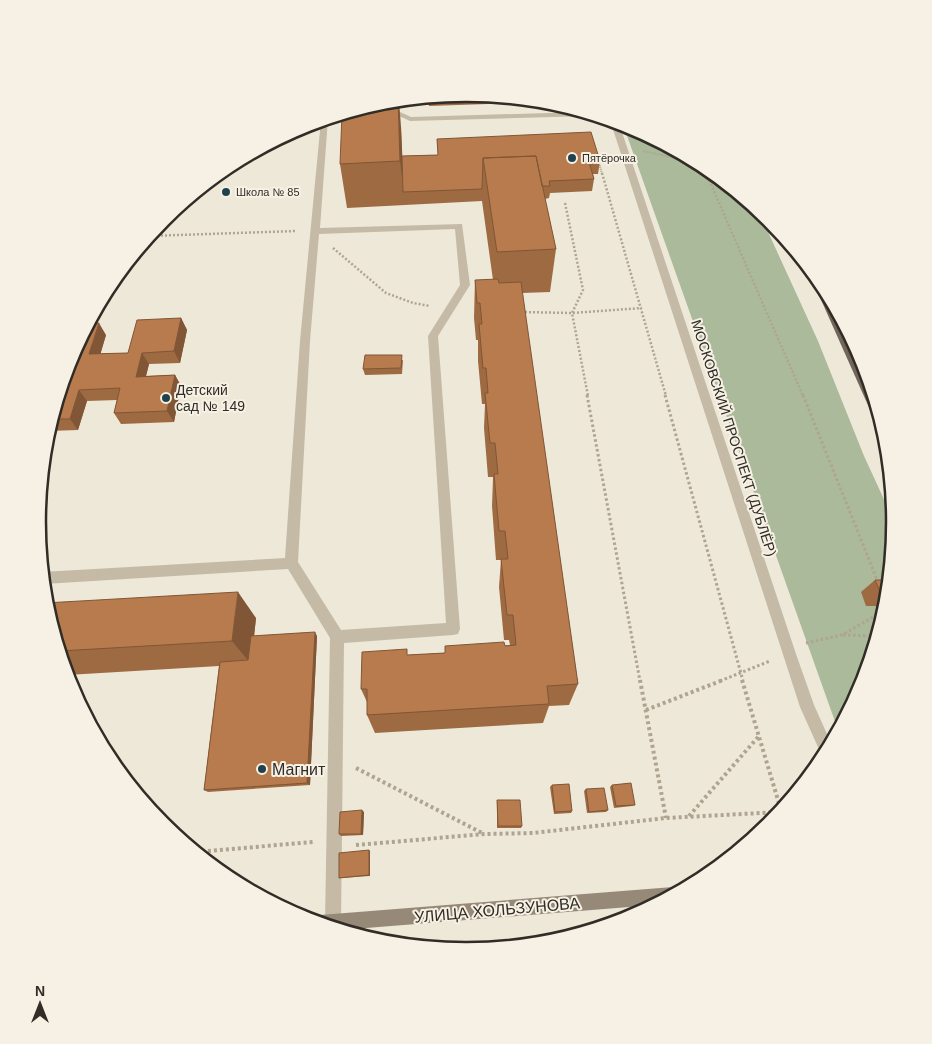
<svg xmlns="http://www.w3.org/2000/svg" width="932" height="1044" viewBox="0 0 932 1044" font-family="Arial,sans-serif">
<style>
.green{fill:#aaba9b}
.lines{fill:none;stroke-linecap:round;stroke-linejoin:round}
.path-far3{stroke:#afa491;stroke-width:2;stroke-dasharray:1 1;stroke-linecap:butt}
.path-far2{stroke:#afa491;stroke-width:2.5;stroke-dasharray:2 2;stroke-linecap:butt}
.path-far1{stroke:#afa491;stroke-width:3;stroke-dasharray:2.5 2.5;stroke-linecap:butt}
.path{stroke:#afa491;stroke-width:4;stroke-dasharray:3 3;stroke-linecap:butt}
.service{fill:#c4baa6;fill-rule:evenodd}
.minor{fill:#c4baa6;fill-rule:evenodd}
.secondary{fill:#978978;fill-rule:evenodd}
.primary{fill:#716659;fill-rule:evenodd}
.wall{fill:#9d6a42}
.shaded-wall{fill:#805636}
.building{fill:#b77b4d;stroke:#805636}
.poi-dot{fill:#21424d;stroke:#f6f1e4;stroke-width:2}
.labels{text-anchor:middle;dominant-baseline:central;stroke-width:4;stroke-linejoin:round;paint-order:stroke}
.far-poi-label{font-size:11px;fill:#312c26;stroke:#f6f1e4;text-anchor:start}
.poi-label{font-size:14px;fill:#312c26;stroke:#f6f1e4;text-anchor:start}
.street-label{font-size:14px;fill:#312c26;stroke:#f6f1e4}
.near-poi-label{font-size:16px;fill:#312c26;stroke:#f6f1e4;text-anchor:start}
.near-street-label{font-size:16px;fill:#312c26;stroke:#f6f1e4}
.rim{fill:none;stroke:#312c26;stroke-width:2.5}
</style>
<rect width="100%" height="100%" fill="#eee8d9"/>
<path class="green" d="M 629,127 L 632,127 L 704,166 L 758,210 L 818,341 L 864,456 L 894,521 L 886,606 L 862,686 L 838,730 L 625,130 Z"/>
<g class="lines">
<path class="path-far3" d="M 643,151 L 699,163
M 599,163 L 602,174
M 703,165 L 707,174"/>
<path class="path-far2" d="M 602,173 L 666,396
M 706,173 L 803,396
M 565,203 L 583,290 L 572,313 L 588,396
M 149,236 L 296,231
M 333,248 L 386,293 L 413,303 L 430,306
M 521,312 L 572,313 L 642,308"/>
<path class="path-far1" d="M 587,395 L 640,681
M 665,395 L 743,681
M 803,395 L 878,582
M 843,635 L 877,636
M 806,643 L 842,635 L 885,610
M 720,681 L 770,661"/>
<path class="path" d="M 640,680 L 666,818
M 742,680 L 781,810
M 646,710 L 723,680
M 101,743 L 162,824
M 356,768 L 484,834
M 689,816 L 759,736
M 356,845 L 485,834 L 533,833 L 666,818 L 780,812
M 196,852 L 313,842"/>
<path class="service" d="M 364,107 L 389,107 L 411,117 L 583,112 L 592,115 L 589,116 L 410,121 L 388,111 L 356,112 L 353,111 Z
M 328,118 L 320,228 L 462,224 L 470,285 L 438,336 L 460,629 L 458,634 L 453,635 L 344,643 L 341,922 L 337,929 L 326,925 L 325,922 L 330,638 L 288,569 L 44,584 L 42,572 L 285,558 L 300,341 L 321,120 ZM 455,229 L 460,285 L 428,336 L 446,623 L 341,630 L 298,562 L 310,341 L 319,234 Z"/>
<path class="minor" d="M 610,120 L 619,123 L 796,654 L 814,705 L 831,743 L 824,757 L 822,756 L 800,707 Z"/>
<path class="secondary" d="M 673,887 L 680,891 L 654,905 L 341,930 L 312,921 L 314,917 L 320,915 Z"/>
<path class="primary" d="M 813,272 L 822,284 L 834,306 L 870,384 L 882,425 L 877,424 L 875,421 L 810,275 Z"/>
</g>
<path class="wall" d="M 466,94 L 523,99 L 517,99 L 517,103 L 429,106 L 428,97 Z
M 401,127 L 402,156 L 438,155 L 437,139 L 600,161 L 598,174 L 593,174 L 594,179 L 592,191 L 550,193 L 549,198 L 545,199 L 556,249 L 550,292 L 522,293 L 578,684 L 569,705 L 549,706 L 543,723 L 375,733 L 367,715 L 367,702 L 361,689 L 408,655 L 445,653 L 510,645 L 509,640 L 504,640 L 499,587 L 501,560 L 496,560 L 492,506 L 493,478 L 493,477 L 488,477 L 484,428 L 485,404 L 482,404 L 478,361 L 478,340 L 476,340 L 474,318 L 475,280 L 493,280 L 482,201 L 347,208 L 340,164 Z
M 181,318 L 187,330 L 180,363 L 149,364 L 146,376 L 175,375 L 181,386 L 174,422 L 121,424 L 114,413 L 117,400 L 87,401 L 78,430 L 48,431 L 63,383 L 70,383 L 74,370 L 66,371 L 70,358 L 106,335 L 100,354 L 128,353 Z
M 403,360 L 402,374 L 365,375 L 363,369 Z
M 875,580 L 889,580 L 887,603 L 882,606 L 866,606 L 861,592 Z
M 46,605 L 256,618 L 254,636 L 317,636 L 310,785 L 208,792 L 204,790 L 219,666 L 67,675 Z
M 552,785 L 572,811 L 571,813 L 554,814 L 550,787 Z
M 612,785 L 635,805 L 632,806 L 614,808 L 610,787 Z
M 586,789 L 608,810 L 606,812 L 587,813 L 584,791 Z
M 497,800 L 522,826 L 521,828 L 497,828 Z
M 364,812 L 363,835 L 341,836 L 339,834 Z
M 370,851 L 370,876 L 341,878 L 339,878 Z"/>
<path class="shaded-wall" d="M 398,100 L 399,100 L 401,127 L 404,192 L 400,161 Z
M 181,318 L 187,330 L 180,363 L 174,351 Z
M 99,323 L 106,335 L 97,366 L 89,354 Z
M 142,353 L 149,364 L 143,388 L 136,377 Z
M 175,375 L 181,386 L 174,422 L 167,411 Z
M 79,390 L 87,401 L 78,430 L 70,419 Z
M 238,592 L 256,618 L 251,664 L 232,641 Z
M 315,632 L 317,636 L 310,785 L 307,783 Z
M 362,810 L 364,812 L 363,835 L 361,834 Z
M 369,850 L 370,851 L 370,876 L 369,875 Z"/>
<path class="building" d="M 398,100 L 400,161 L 340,164 L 342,114 L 383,102 Z
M 591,132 L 600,161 L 589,162 L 594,179 L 549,181 L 550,186 L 542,186 L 536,156 L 483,158 L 482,189 L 403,192 L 402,156 L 438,155 L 437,139 Z
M 536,156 L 556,249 L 497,252 L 483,158 Z
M 498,279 L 499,283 L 521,282 L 578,684 L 547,686 L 549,704 L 367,715 L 367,689 L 361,689 L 362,652 L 407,649 L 407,655 L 445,653 L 445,646 L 504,642 L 505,646 L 516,645 L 513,615 L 507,615 L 501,559 L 508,559 L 505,531 L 499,531 L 494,474 L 498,474 L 495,443 L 490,443 L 485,393 L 488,393 L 486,368 L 483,368 L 479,324 L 482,324 L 480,303 L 477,303 L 475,280 Z
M 181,318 L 174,351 L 142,353 L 136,377 L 175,375 L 167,411 L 114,413 L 120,388 L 79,390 L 70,419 L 51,419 L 63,383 L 70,383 L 78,359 L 70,359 L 70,358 L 89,324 L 99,323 L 89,354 L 128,353 L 137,320 Z
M 365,355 L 402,355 L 401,368 L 363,369 Z
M 875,580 L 889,580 L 887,594 L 881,594 Z
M 238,592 L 232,641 L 60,651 L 45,603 Z
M 315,632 L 307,783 L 204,790 L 220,662 L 248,660 L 251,636 Z
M 631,783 L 635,805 L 616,806 L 612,785 Z
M 569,784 L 572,811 L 555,812 L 552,785 Z
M 604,788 L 608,810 L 589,812 L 586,789 Z
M 497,800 L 520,800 L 522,826 L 498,826 Z
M 362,810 L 361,834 L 339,834 L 340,812 Z
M 369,850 L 369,875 L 339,878 L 339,853 Z"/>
<g class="poi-dot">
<circle cx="572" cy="158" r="5"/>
<circle cx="226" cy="192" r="5"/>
<circle cx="166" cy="398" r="5"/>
<circle cx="262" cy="769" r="5"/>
</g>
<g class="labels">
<g class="far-poi-label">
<text x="582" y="158">Пятёрочка</text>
<text x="236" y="192">Школа № 85</text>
</g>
<g class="poi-label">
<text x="176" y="390">Детский<tspan x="176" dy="16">сад № 149</tspan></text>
</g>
<g class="street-label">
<text transform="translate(734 438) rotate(72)">МОСКОВСКИЙ ПРОСПЕКТ (ДУБЛЁР)</text>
</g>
<g class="near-poi-label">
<text x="272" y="769">Магнит</text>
</g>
<g class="near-street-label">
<text transform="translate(497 910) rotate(-5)">УЛИЦА ХОЛЬЗУНОВА</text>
</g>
</g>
<path d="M0 0H932V1044H0ZM46 522a420 420 0 1 1 840 0a420 420 0 1 1-840 0Z" fill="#f6f1e4" fill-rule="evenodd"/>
<path class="rim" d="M46 522a420 420 0 1 1 840 0a420 420 0 1 1-840 0Z"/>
<g transform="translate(40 1004)" stroke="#f6f1e4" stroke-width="4" paint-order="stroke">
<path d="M0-4L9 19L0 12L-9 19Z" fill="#312c26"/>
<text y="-8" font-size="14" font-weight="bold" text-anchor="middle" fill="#312c26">N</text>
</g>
</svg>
